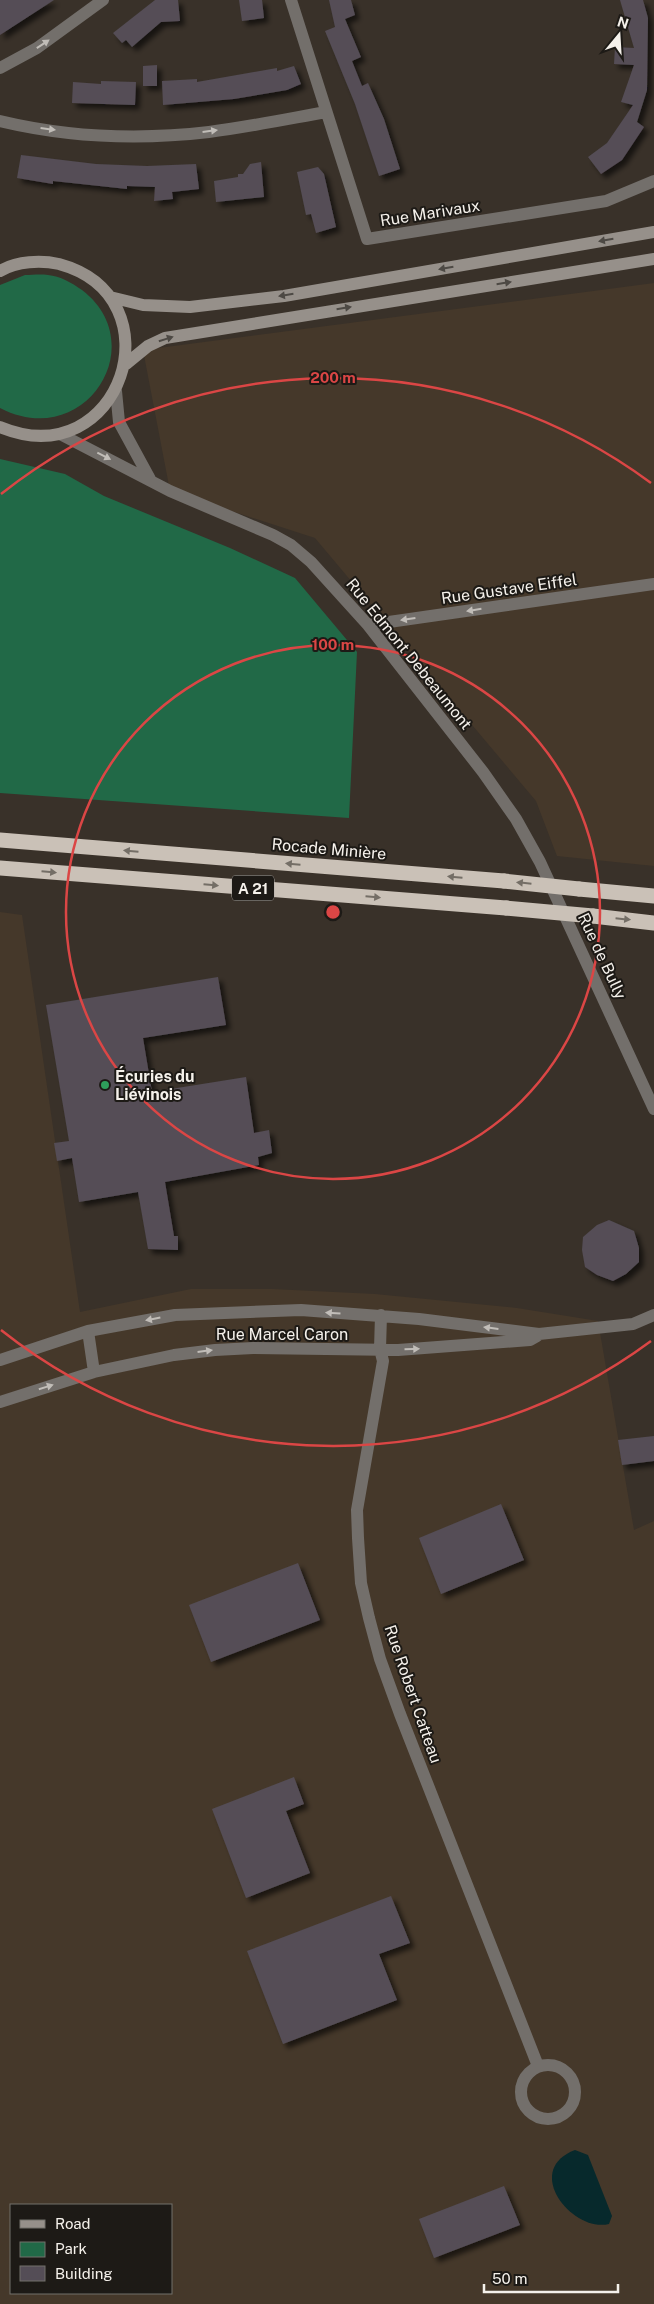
<svg xmlns="http://www.w3.org/2000/svg" width="654" height="2304" viewBox="0 0 654 2304" font-family="'Public Sans',sans-serif">
<style>
.industrial{fill:#45382a;fill-rule:evenodd}
.green{fill:#216947}
.water{fill:#07292c}
.building{fill:#544d56;filter:url(#shadow)}
.lines{fill:none;stroke-linecap:round;stroke-linejoin:round}
.street{stroke:#736f6b;stroke-width:12}
.secondary{stroke:#96908a;stroke-width:12}
.highway{stroke:#cac1b7;stroke-width:15}
.highway-bridge{stroke:#cac1b7;stroke-width:15}
.oneway{fill:#c1bdb8}
.oneway2{fill:#4d4944}
.oneway3{fill:#746e66}
.ring{fill:none;stroke:#db4645;stroke-width:2.5}
.leisure-dot{fill:#2e9e5b;stroke:#1d1a16;stroke-width:2}
.labels{text-anchor:middle;dominant-baseline:central;stroke-width:4;stroke-linejoin:round;paint-order:stroke}
.shield{fill:#1d1a16;stroke:#b4b0ab;stroke-width:1}
.shield-label{font-size:15px;font-weight:bold;fill:#f5f1eb}
.street-label{font-size:16px;fill:#f5f1eb;stroke:#1d1a16}
.poi-label{font-size:16px;font-weight:bold;fill:#f5f1eb;stroke:#1d1a16;text-anchor:start}
.centre{fill:#db4645;stroke:#1d1a16;stroke-width:2.5}
.ring-label{font-size:15px;text-anchor:middle;font-weight:bold;fill:#db4645;stroke:#1d1a16;stroke-width:4;stroke-linejoin:round;paint-order:stroke}
</style>
<defs>
<filter id="shadow"><feDropShadow dx="4.5" dy="4.5" stdDeviation="2.5" flood-color="#0009"/></filter>
</defs>
<rect width="100%" height="100%" fill="#393129"/>
<path class="industrial" d="M 654,283 L 654,866 L 557,856 L 536,801 L 315,538 L 170,491 L 143,350 Z
M 0,912 L 22,915 L 80,1312 L 191,1289 L 272,1289 L 375,1294 L 517,1308 L 598,1321 L 634,1530 L 654,1521 L 654,2304 L 0,2304 ZM 11,2205 L 171,2205 L 171,2293 L 11,2293 Z"/>
<path class="green" d="M 25,275 C 32,275 40,274 48,275 C 60,276 72,283 82,290 C 153,344 85,452 0,408 L 0,285 Z
M 0,459 L 65,474 L 104,496 L 230,548 L 295,578 L 357,652 L 349,818 L 0,793 Z"/>
<path class="water" d="M 575,2150 L 588,2155 L 612,2216 L 609,2224 C 572,2233 522,2170 575,2150 Z"/>
<path class="building" d="M 0,0 L 54,0 L 0,35 Z
M 155,0 L 178,0 L 180,21 L 161,22 L 132,47 L 126,40 L 122,43 L 113,33 Z
M 239,0 L 262,0 L 264,18 L 242,21 Z
M 329,0 L 351,0 L 355,15 L 345,19 L 361,57 L 352,61 L 362,86 L 368,83 L 384,119 L 400,169 L 379,176 L 355,104 L 325,31 L 335,27 Z
M 620,0 L 643,0 L 648,18 L 647,90 L 637,122 L 644,127 L 622,160 L 601,174 L 588,157 L 607,143 L 633,105 L 621,102 L 634,65 L 614,64 L 615,47 L 634,48 Z
M 157,65 L 157,86 L 143,86 L 143,66 Z
M 294,66 L 301,84 L 287,90 L 234,99 L 163,105 L 162,81 L 197,79 L 197,82 L 277,68 L 277,71 Z
M 101,81 L 136,82 L 135,105 L 72,103 L 73,82 L 101,84 Z
M 21,155 L 96,164 L 147,166 L 196,164 L 199,189 L 172,192 L 173,199 L 154,201 L 155,187 L 127,186 L 127,189 L 53,181 L 53,184 L 17,178 Z
M 261,162 L 264,197 L 216,202 L 214,181 L 238,177 L 238,174 L 243,174 L 250,164 Z
M 318,167 L 324,174 L 336,227 L 316,233 L 311,214 L 306,215 L 297,172 Z
M 218,977 L 226,1025 L 143,1038 L 152,1092 L 246,1077 L 254,1133 L 269,1130 L 272,1153 L 258,1157 L 259,1165 L 165,1182 L 174,1236 L 178,1236 L 178,1250 L 148,1249 L 138,1192 L 79,1202 L 72,1158 L 57,1161 L 54,1143 L 69,1141 L 46,1005 Z
M 609,1220 L 634,1231 L 639,1248 L 639,1262 L 626,1274 L 613,1281 L 597,1275 L 585,1267 L 582,1250 L 583,1237 L 597,1225 Z
M 654,1436 L 654,1461 L 622,1465 L 618,1440 Z
M 501,1504 L 524,1560 L 441,1594 L 419,1538 Z
M 298,1563 L 320,1620 L 211,1662 L 189,1605 Z
M 294,1777 L 304,1804 L 286,1811 L 310,1873 L 246,1898 L 212,1809 Z
M 391,1896 L 410,1943 L 379,1954 L 397,2000 L 283,2044 L 247,1951 Z
M 504,2186 L 520,2225 L 434,2258 L 419,2219 Z"/>
<g class="lines">
<path class="street" d="M 291,0 L 367,239 L 606,201 L 654,181
M 0,68 L 37,48 L 103,0
M 0,121 C 67,137 140,140 209,132 C 248,127 287,119 326,112
M 116,391 L 119,422 L 150,479
M 60,434 L 170,491 L 273,535 L 291,545 L 311,562 L 368,625 L 483,772 L 516,819 L 540,862 L 654,1109
M 368,625 L 654,584
M 381,1315 L 380,1349 L 383,1361 L 357,1510 L 358,1538 L 361,1583 L 369,1618 L 380,1659 L 400,1714 L 538,2066
M 88,1331 L 94,1372
M 0,1360 L 88,1331 L 175,1315 L 301,1310 L 419,1319 L 539,1334 L 633,1324 L 654,1315
M 0,1402 L 94,1372 L 174,1355 L 215,1350 L 253,1348 L 398,1350 L 530,1340 L 537,1336
M521 2092a27 27 0 1 1 54 0a27 27 0 1 1-54 0Z"/>
<path class="secondary" d="M 0,271 C 17,261 41,260 59,264 C 180,297 121,477 0,427
M 110,297 L 143,305 L 190,307 L 284,296 L 654,232
M 126,364 L 148,346 L 165,338 L 654,259"/>
<path class="highway" d="M 0,840 L 504,881
M 0,868 L 506,908
M 579,889 L 654,896
M 593,916 L 654,923"/>
<path class="highway-bridge" d="M 504,881 L 579,889
M 506,908 L 593,916"/>
</g>
<defs><path id="oneway-solid" d="M-6-.8H1V-3.2L6.5 0L1 3.2V.8H-6Z" transform="scale(1.25)"/></defs>
<g class="oneway">
<use href="#oneway-solid" transform="translate(43 44) rotate(-34)"/>
<use href="#oneway-solid" transform="translate(48 129) rotate(7)"/>
<use href="#oneway-solid" transform="translate(210 131) rotate(-7)"/>
<use href="#oneway-solid" transform="translate(104 456) rotate(27)"/>
<use href="#oneway-solid" transform="translate(474 610) rotate(171)"/>
<use href="#oneway-solid" transform="translate(408 619) rotate(172)"/>
<use href="#oneway-solid" transform="translate(333 1313) rotate(-176)"/>
<use href="#oneway-solid" transform="translate(153 1319) rotate(169)"/>
<use href="#oneway-solid" transform="translate(491 1328) rotate(-173)"/>
<use href="#oneway-solid" transform="translate(412 1349) rotate(-2)"/>
<use href="#oneway-solid" transform="translate(205 1351) rotate(-7)"/>
<use href="#oneway-solid" transform="translate(46 1387) rotate(-17)"/>
</g>
<g class="oneway2">
<use href="#oneway-solid" transform="translate(606 240) rotate(170)"/>
<use href="#oneway-solid" transform="translate(446 268) rotate(170)"/>
<use href="#oneway-solid" transform="translate(504 283) rotate(-9)"/>
<use href="#oneway-solid" transform="translate(286 295) rotate(171)"/>
<use href="#oneway-solid" transform="translate(344 308) rotate(-9)"/>
<use href="#oneway-solid" transform="translate(166 339) rotate(-17)"/>
</g>
<g class="oneway3">
<use href="#oneway-solid" transform="translate(131 851) rotate(-175)"/>
<use href="#oneway-solid" transform="translate(293 864) rotate(-175)"/>
<use href="#oneway-solid" transform="translate(49 872) rotate(5)"/>
<use href="#oneway-solid" transform="translate(455 877) rotate(-175)"/>
<use href="#oneway-solid" transform="translate(524 883) rotate(-174)"/>
<use href="#oneway-solid" transform="translate(211 885) rotate(5)"/>
<use href="#oneway-solid" transform="translate(373 897) rotate(5)"/>
<use href="#oneway-solid" transform="translate(623 919) rotate(6)"/>
</g>
<g class="ring">
<circle cx="333" cy="912" r="267"/>
<path d="M651 1341A534 534 0 0 1 1 1330M1 494A534 534 0 0 1 651 483"/>
</g>
<circle class="leisure-dot" cx="105" cy="1085" r="5"/>
<g class="labels">
<rect class="shield" x="232" y="875.5" width="42" height="25" rx="4"/>
<g class="shield-label">
<text x="253" y="888">A 21</text>
</g>
<g class="street-label">
<text transform="translate(430 213) rotate(-9)">Rue Marivaux</text>
<text transform="translate(509 589) rotate(-8)">Rue Gustave Eiffel</text>
<text transform="translate(409 654) rotate(51)">Rue Edmont Debeaumont</text>
<text transform="translate(329 849) rotate(5)">Rocade Minière</text>
<text transform="translate(602 956) rotate(65)">Rue de Bully</text>
<text x="282" y="1334">Rue Marcel Caron</text>
<text transform="translate(413 1694) rotate(71)">Rue Robert Catteau</text>
</g>
<g class="poi-label">
<text x="115" y="1076">Écuries du<tspan x="115" dy="18">Liévinois</tspan></text>
</g>
</g>
<circle cx="333" cy="912" r="8" class="centre"/>
<g class="ring-label">
<text x="333" y="383">200 m</text>
<text x="333" y="650">100 m</text>
</g>
<rect x="10" y="2204" width="162" height="90" fill="#1d1a16" stroke="#73706b"/>
<rect x="20" y="2220" width="25" height="8" fill="#96908a" stroke="#73706b"/>
<text x="55" y="2229" font-size="15" fill="#f5f1eb">Road</text>
<rect x="20" y="2242" width="25" height="15" fill="#216947" stroke="#73706b"/>
<text x="55" y="2254" font-size="15" fill="#f5f1eb">Park</text>
<rect x="20" y="2266" width="25" height="15" fill="#544d56" stroke="#73706b"/>
<text x="55" y="2279" font-size="15" fill="#f5f1eb">Building</text>
<g transform="translate(619 35) rotate(18)" stroke="#1d1a16" stroke-width="4" paint-order="stroke">
<path d="M0-4L9 19L0 12L-9 19Z" fill="#f5f1eb"/>
<text y="-8" font-size="14" font-weight="bold" text-anchor="middle" fill="#f5f1eb">N</text>
</g>
<path d="M484 2284v8h134v-8" fill="none" stroke="#f5f1eb" stroke-width="2.5"/>
<text x="492" y="2284" font-size="15" fill="#f5f1eb" stroke="#1d1a16" stroke-width="4" paint-order="stroke">50 m</text>
</svg>
